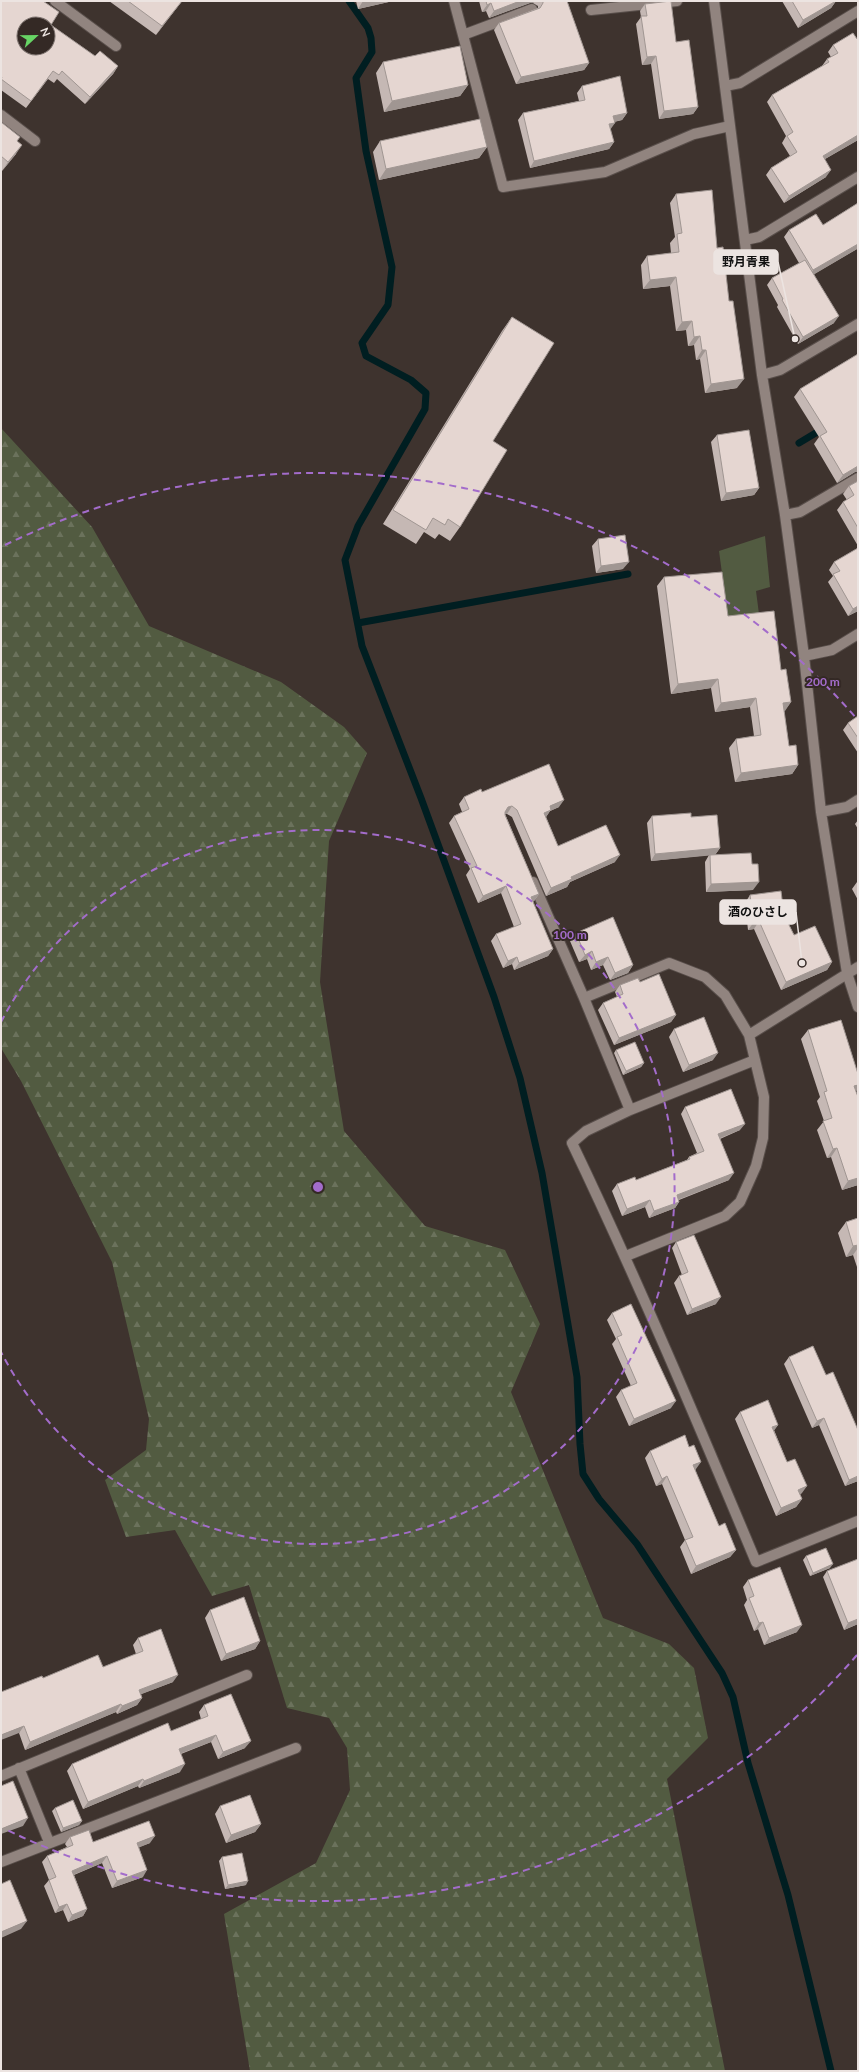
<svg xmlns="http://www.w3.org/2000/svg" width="859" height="2072" viewBox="0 0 859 2072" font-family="Lato,'Noto Sans JP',sans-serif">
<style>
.forest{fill:url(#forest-firs)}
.garden{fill:#525b41}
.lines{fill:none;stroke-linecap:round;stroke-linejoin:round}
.stream{stroke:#001e21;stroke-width:7}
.minor-casing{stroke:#594f4b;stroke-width:12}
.minor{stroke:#91847f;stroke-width:10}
.wall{fill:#c5b8b4}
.shaded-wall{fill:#a09692}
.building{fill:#e5d6d1;stroke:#a09692;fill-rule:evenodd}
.ring{fill:none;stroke:#a36ccb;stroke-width:2;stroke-dasharray:7 5}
.centre{fill:#a36ccb;stroke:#342925;stroke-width:2}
.ring-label{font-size:12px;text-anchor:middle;font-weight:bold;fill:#a36ccb;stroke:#342925;stroke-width:4;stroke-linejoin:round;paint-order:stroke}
.leader{fill:none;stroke:#ece4e1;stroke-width:1.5}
.callout-dot{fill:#ece4e1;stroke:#342925;stroke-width:1.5}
.callout{fill:#ece4e1;stroke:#ece4e1;stroke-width:1.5}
.callout-label{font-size:12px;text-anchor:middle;font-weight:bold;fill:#111}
</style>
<defs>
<pattern id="forest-firs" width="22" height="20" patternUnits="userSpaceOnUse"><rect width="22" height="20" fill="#525b41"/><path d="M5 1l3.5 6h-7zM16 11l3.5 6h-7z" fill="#6b725c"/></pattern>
</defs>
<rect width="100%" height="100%" fill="#3e332e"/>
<path class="forest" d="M 1,428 L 92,527 L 149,626 L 281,682 L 344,727 L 367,753 L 329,841 L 320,982 L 344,1131 L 425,1226 L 505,1250 L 540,1324 L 511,1392 L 603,1618 L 669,1644 L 694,1668 L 708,1738 L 667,1779 L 725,2071 L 250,2071 L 224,1914 L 316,1863 L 350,1790 L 347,1748 L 329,1718 L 287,1708 L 249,1585 L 212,1596 L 175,1530 L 126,1537 L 105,1480 L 146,1450 L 149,1419 L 112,1262 L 21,1081 L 1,1048 Z"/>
<path class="garden" d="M 765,536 L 770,587 L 756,591 L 759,614 L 728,618 L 719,551 Z"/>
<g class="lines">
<path class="stream" d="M 349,1 L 368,28 L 371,38 L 372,52 L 356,78 L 366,151 L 392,267 L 388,305 L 362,343 L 366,356 L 411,380 L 426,393 L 425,409 L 358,526 L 345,560 L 362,646 L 421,798 L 494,997 L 520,1078 L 542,1173 L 577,1377 L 580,1444 L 583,1474 L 599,1499 L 637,1544 L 722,1673 L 733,1697 L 748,1763 L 788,1895 L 831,2071
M 799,443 L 824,428
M 358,623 L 628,574"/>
<defs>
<path id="minor" d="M 55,1 L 116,46
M 454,1 L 503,187 L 605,172 L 694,134 L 730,126
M 714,1 L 762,375 L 785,515 L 804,656 L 821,812 L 847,973 L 858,1007
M 591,10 L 677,1
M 463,35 L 532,9
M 725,86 L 740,83 L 858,11
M 1,115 L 35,141
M 745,240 L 759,237 L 858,177
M 762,375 L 780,370 L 858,324
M 785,515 L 800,512 L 858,478
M 804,656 L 832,650 L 858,634
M 821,812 L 847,807 L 858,800
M 533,882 L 584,998
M 858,967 L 749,1035 L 755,1060 L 630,1110 L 586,1131 L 572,1143 C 638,1281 697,1421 756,1562 L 858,1521
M 630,1110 L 584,998 L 669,963 L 705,977 L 725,995 L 749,1035
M 626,1256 L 725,1216 L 740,1202 L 756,1166 L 763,1138 L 764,1097 L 755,1060
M 19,1768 L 49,1842
M 1,1776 L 247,1675
M 1,1862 L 296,1748"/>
</defs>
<use href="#minor" class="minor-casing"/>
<use href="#minor" class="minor"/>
</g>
<path class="wall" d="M 1,1 L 51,25 L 95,56 L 118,66 L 113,74 L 85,104 L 57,79 L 54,83 L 48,79 L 26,108 L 1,90 Z
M 109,1 L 182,1 L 156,35 Z
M 356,1 L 393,1 L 358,9 Z
M 479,1 L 567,1 L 589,63 L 584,70 L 516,84 L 494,30 L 499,23 L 538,8 L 538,6 L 533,3 L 530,3 L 489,18 L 486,11 L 482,12 Z
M 782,1 L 836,1 L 831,8 L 798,28 Z
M 645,4 L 676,42 L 698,107 L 693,114 L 659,119 L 651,64 L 642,65 L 636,24 L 641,17 L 640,11 Z
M 857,39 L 858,140 L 825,159 L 826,177 L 784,203 L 766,175 L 771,168 L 790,156 L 782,143 L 786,136 L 767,102 L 772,95 L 822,66 L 827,59 L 831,57 L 828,52 L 833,45 Z
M 383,62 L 468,85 L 460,96 L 384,112 L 376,73 Z
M 582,86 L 627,113 L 622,120 L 614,122 L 610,129 L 614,142 L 609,149 L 530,168 L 518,120 L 523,113 L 579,101 L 577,93 Z
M 1,122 L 17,141 L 16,154 L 2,171 L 1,170 Z
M 380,141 L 487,147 L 479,158 L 379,180 L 373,152 Z
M 676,194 L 717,248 L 737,388 L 705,393 L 700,359 L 696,360 L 694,345 L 688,346 L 686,330 L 676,331 L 670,286 L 643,289 L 641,265 L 647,256 L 671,253 L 670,243 L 675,237 L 670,203 Z
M 858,203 L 858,252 L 857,249 L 814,274 L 834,323 L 798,344 L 777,307 L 778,305 L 767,285 L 772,278 L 799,263 L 784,237 L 789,230 L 823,225 Z
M 512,317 L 493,441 L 460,527 L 450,541 L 439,534 L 435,539 L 424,532 L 416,544 L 383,524 L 502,331 Z
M 858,354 L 858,472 L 855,472 L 837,483 L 814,444 L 819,437 L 794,397 L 800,389 Z
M 717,435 L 759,488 L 754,495 L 721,501 L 711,442 Z
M 858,481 L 858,546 L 837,510 L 843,502 L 847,500 L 843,494 L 849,486 Z
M 598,539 L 623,569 L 596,573 L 592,546 Z
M 858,548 L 858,611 L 848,616 L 828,582 L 833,576 L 829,570 L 834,562 Z
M 664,577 L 728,616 L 781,670 L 791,702 L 784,711 L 789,746 L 798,765 L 792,774 L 735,782 L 729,748 L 736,739 L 754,736 L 750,707 L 715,712 L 711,688 L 671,694 L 657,586 Z
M 858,716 L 858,753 L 843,730 L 848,723 Z
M 482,792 L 559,807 L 550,811 L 546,817 L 558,846 L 615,862 L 570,882 L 567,887 L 546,896 L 512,817 L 507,814 L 505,814 L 539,894 L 534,901 L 532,902 L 553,949 L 548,956 L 514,970 L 512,964 L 503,968 L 491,941 L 496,934 L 514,927 L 501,893 L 478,903 L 466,875 L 470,869 L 449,823 L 454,816 L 462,812 L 459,804 L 464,797 Z
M 652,816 L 691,817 L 720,848 L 715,855 L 753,890 L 706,892 L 705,862 L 709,855 L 651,861 L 647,823 Z
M 858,820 L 858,829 L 855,824 Z
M 857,882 L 858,882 L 858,900 L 852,889 Z
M 750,895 L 784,915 L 794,935 L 832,962 L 827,970 L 781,990 L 754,929 L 748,930 L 745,903 Z
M 576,933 L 633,965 L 628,973 L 610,980 L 603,965 L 591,970 L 587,959 L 579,962 L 570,941 Z
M 620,985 L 676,1015 L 671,1022 L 614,1045 L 598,1010 L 603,1003 L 617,997 L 615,992 Z
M 674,1029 L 713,1060 L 683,1072 L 669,1037 Z
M 808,1030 L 856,1091 L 858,1185 L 842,1190 L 831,1157 L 827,1158 L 817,1130 L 824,1121 L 817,1101 L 820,1097 L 801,1039 Z
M 616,1050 L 644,1063 L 641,1067 L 623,1075 L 614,1053 Z
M 685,1107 L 740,1130 L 720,1139 L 729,1180 L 679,1200 L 679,1202 L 675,1208 L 649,1218 L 645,1207 L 622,1216 L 612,1191 L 617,1184 L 636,1180 L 687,1160 L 689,1157 L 697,1153 L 681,1114 Z
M 858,1218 L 858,1270 L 853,1255 L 846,1257 L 838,1233 L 846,1222 Z
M 676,1242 L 716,1304 L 687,1315 L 674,1283 L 679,1276 L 682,1275 L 672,1248 Z
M 612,1313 L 671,1408 L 629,1426 L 616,1397 L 621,1390 L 631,1386 L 612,1344 L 616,1339 L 607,1320 Z
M 813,1346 L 858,1481 L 845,1486 L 819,1425 L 812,1428 L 784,1364 L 789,1357 Z
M 740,1412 L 778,1425 L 774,1430 L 787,1462 L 802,1493 L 800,1494 L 802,1499 L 796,1507 L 776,1516 L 735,1419 Z
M 650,1451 L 696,1469 L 695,1470 L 719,1526 L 736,1550 L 730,1557 L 691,1574 L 680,1547 L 685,1540 L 662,1484 L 656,1486 L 645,1458 Z
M 806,1556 L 830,1568 L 810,1576 L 803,1560 Z
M 827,1571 L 858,1624 L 844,1630 L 823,1577 Z
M 748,1580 L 797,1632 L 764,1645 L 758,1629 L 754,1631 L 744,1605 L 747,1600 L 743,1587 Z
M 210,1610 L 260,1641 L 255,1649 L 221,1661 L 205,1618 Z
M 138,1638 L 173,1682 L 141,1694 L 142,1698 L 137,1705 L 117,1714 L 116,1712 L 25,1750 L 19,1733 L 43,1678 L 103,1667 L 136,1654 L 133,1645 Z
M 204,1705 L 245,1748 L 218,1759 L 211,1742 L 181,1754 L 180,1772 L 139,1788 L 138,1786 L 83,1809 L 67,1771 L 72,1764 L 171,1731 L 201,1719 L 199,1712 Z
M 220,1806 L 261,1824 L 255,1832 L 226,1843 L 215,1814 Z
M 55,1808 L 82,1821 L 79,1825 L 61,1832 L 52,1811 Z
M 70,1837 L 93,1842 L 150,1843 L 139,1847 L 143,1877 L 112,1888 L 102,1863 L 74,1875 L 87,1909 L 83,1916 L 68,1922 L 63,1910 L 55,1913 L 44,1886 L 49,1880 L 42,1862 L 47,1856 L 67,1847 L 65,1844 Z
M 222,1857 L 246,1885 L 225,1889 L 219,1861 Z"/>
<path class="shaded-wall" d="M 182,1 L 156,35 L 162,26 Z
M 363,1 L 393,1 L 358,9 Z
M 520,1 L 535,1 L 533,3 L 530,3 L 489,18 L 494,11 Z
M 836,1 L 831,8 L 798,28 L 803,20 Z
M 491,3 L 486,11 L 482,12 L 487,5 Z
M 656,56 L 651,64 L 642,65 L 647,57 Z
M 589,63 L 584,70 L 516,84 L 521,77 Z
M 118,66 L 113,74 L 85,104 L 90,97 Z
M 468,85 L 460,96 L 384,112 L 392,101 Z
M 698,107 L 693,114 L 659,119 L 664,111 Z
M 627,113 L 622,120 L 608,123 L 613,116 Z
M 615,123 L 610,130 L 609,124 Z
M 858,135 L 858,140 L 818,163 L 823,156 Z
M 614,142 L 609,149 L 530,168 L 534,161 Z
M 22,145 L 16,154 L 2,171 L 8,162 Z
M 487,147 L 479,158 L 379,180 L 386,169 Z
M 831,170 L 826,177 L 784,203 L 789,196 Z
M 858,244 L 858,247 L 857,249 L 808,278 L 813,270 Z
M 676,277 L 670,286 L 643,289 L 650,280 Z
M 839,316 L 834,323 L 798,344 L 803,337 Z
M 692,321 L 686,330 L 676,331 L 682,322 Z
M 700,336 L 694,345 L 688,346 L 694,337 Z
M 702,350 L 706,350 L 700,359 L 696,360 Z
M 744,379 L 737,388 L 705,393 L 711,384 Z
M 858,466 L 858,472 L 855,472 L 837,483 L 843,475 Z
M 759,488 L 754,495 L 721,501 L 726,493 Z
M 629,562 L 623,569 L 596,573 L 601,566 Z
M 858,606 L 858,611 L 848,616 L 853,609 Z
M 718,679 L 711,688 L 671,694 L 678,684 Z
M 756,698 L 750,707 L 715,712 L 721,703 Z
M 791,702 L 785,711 L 776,712 L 783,703 Z
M 798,765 L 792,774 L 735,782 L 741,773 Z
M 564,800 L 559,807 L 550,811 L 546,817 L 539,820 L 544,813 L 550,806 Z
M 512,806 L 507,814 L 503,814 L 508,807 Z
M 720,848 L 715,855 L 651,861 L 655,854 Z
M 620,855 L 615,862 L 570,882 L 567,887 L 546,896 L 551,888 L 571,877 Z
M 759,882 L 753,890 L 706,892 L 711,884 Z
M 506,886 L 501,893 L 478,903 L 483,896 Z
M 539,894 L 534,901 L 526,905 L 531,897 Z
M 759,921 L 754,929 L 748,930 L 754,922 Z
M 553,949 L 548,956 L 514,970 L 519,963 Z
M 592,951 L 587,959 L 579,962 L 585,955 Z
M 517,957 L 512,964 L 503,968 L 508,961 Z
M 608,957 L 603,965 L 591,970 L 596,962 Z
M 832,962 L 827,970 L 781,990 L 786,982 Z
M 633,965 L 628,973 L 610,980 L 615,973 Z
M 676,1015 L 671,1022 L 614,1045 L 619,1038 Z
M 718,1053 L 713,1060 L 683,1072 L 689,1065 Z
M 644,1063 L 641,1067 L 623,1075 L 626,1071 Z
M 858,1085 L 858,1089 L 855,1093 L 854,1086 Z
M 745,1124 L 740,1130 L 713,1141 L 718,1134 Z
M 837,1148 L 831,1157 L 827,1158 L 833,1149 Z
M 734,1173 L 729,1180 L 672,1202 L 677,1195 Z
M 858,1178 L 858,1185 L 842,1190 L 848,1181 Z
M 650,1200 L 645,1207 L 622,1216 L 627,1209 Z
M 679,1202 L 675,1208 L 649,1218 L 654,1211 Z
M 858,1245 L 858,1248 L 853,1255 L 846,1257 L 853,1246 Z
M 721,1297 L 716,1304 L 687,1315 L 692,1309 Z
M 676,1401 L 671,1408 L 629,1426 L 634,1419 Z
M 824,1418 L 819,1425 L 812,1428 L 817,1421 Z
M 778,1425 L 773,1432 L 772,1427 Z
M 701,1462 L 696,1469 L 688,1473 L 693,1465 Z
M 667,1476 L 662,1484 L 656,1486 L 662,1479 Z
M 858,1476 L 858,1481 L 845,1486 L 849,1480 Z
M 807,1486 L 802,1493 L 793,1497 L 798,1490 Z
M 802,1499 L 796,1507 L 776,1516 L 781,1508 Z
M 736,1550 L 730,1557 L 691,1574 L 696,1566 Z
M 833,1564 L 830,1568 L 810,1576 L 813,1573 Z
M 858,1619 L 858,1624 L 844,1630 L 848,1623 Z
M 763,1622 L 758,1629 L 754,1631 L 759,1623 Z
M 802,1625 L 797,1632 L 764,1645 L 769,1638 Z
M 260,1641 L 255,1649 L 221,1661 L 226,1654 Z
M 178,1675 L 173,1682 L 134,1697 L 139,1690 Z
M 142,1698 L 137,1705 L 117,1714 L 122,1706 Z
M 121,1704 L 116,1712 L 25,1750 L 30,1742 Z
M 24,1726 L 19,1733 L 1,1740 L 1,1735 Z
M 216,1735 L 211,1742 L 174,1756 L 179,1749 Z
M 251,1741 L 245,1748 L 218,1759 L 223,1752 Z
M 185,1764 L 180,1772 L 139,1788 L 144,1781 Z
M 143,1779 L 138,1786 L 83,1809 L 88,1802 Z
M 28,1818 L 23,1826 L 1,1834 L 1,1829 Z
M 82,1821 L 79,1825 L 61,1832 L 63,1828 Z
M 261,1824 L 255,1832 L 226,1843 L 231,1835 Z
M 155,1836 L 150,1843 L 133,1850 L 137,1843 Z
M 107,1856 L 102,1863 L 68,1877 L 72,1871 Z
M 147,1870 L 143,1877 L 112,1888 L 117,1881 Z
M 248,1881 L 246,1885 L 225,1889 L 228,1885 Z
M 67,1904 L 63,1910 L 55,1913 L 59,1907 Z
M 87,1909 L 83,1916 L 68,1922 L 72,1915 Z
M 27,1921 L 21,1929 L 1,1938 L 1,1932 Z"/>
<path class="building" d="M 1,1 L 43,1 L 59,12 L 51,25 L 95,56 L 100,51 L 118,66 L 90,97 L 62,71 L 59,75 L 53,71 L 31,101 L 1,79 L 2,77 L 1,76 ZM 24,24 L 48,24 L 48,48 L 24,48 Z
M 128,1 L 182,1 L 162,26 Z
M 486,1 L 520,1 L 494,11 L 491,3 L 487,5 Z
M 543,1 L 567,1 L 589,63 L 521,77 L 499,23 L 540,8 L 543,3 Z
M 671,1 L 676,42 L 689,40 L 698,107 L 664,111 L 656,56 L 647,57 L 641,16 L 647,16 L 645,4 Z
M 792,1 L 836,1 L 803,20 Z
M 853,33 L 857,39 L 858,39 L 858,135 L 823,156 L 831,170 L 789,196 L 771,168 L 797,152 L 787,136 L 793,132 L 772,95 L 829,62 L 827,59 L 838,53 L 833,45 Z
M 460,46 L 468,85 L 392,101 L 383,62 Z
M 620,76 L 627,113 L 613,116 L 615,123 L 609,124 L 614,142 L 534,161 L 523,113 L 585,100 L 582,86 Z
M 480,119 L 487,147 L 386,169 L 380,141 Z
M 1,122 L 20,137 L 17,141 L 22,145 L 8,162 L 1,156 Z
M 712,190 L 717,248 L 723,247 L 729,301 L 733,301 L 744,379 L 711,384 L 706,350 L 702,350 L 700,336 L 694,337 L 692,321 L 682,322 L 676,277 L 650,280 L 647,256 L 679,252 L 677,234 L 682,233 L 676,194 Z
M 858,203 L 858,244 L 813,270 L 789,230 L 816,214 L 823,225 Z
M 805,260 L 839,316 L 803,337 L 782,300 L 783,299 L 772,278 Z
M 512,317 L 554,343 L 493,441 L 507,450 L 460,527 L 448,519 L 445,525 L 433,518 L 426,530 L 393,510 Z
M 858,354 L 858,466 L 843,475 L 820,436 L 827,432 L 800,389 Z
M 749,430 L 759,488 L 726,493 L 717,435 Z
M 858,481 L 858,528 L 843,502 L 854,495 L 849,486 Z
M 625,535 L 629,562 L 601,566 L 598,539 Z
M 858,548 L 858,606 L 853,609 L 833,574 L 840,571 L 834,562 Z
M 722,572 L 728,616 L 774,611 L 781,670 L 786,669 L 791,702 L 783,703 L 789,746 L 796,745 L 798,765 L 741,773 L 736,739 L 761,735 L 756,698 L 721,703 L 718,679 L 678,684 L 664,577 Z
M 858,716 L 858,738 L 848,723 Z
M 549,764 L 564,800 L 550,806 L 551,810 L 544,813 L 558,846 L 606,825 L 620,855 L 571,877 L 572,879 L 551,888 L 517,810 L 512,806 L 508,807 L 505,812 L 505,815 L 539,894 L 531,897 L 553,949 L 519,963 L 517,957 L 508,961 L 496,934 L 521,924 L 506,886 L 483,896 L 471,868 L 477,866 L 454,816 L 469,809 L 464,797 L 481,789 L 482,792 Z
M 691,813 L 691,817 L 717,815 L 720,848 L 655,854 L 652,816 Z
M 751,853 L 752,864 L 758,864 L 759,882 L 711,884 L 710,855 Z
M 781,891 L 784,915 L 794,935 L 815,926 L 832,962 L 786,982 L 759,921 L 754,922 L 750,895 Z
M 613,917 L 633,965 L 615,973 L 608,957 L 596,962 L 592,951 L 585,955 L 576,933 Z
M 659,974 L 676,1015 L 619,1038 L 603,1003 L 623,994 L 620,985 L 638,978 L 640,982 Z
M 704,1017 L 718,1053 L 689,1065 L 674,1029 Z
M 841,1020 L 858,1074 L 858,1085 L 854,1086 L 858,1097 L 858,1178 L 848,1181 L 837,1148 L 833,1149 L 823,1121 L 832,1118 L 824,1092 L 827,1091 L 808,1030 Z
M 635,1042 L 644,1063 L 626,1071 L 616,1050 Z
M 731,1089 L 745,1124 L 718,1134 L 734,1173 L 677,1195 L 679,1202 L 654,1211 L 650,1200 L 627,1209 L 617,1184 L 635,1177 L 636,1180 L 690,1159 L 689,1157 L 704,1151 L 685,1107 Z
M 858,1218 L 858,1245 L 853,1246 L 846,1222 Z
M 694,1235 L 721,1297 L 692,1309 L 679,1276 L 688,1272 L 676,1242 Z
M 631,1304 L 676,1401 L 634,1419 L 621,1390 L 637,1383 L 617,1337 L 622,1335 L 612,1313 Z
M 813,1346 L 826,1375 L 833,1372 L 858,1430 L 858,1476 L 849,1480 L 824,1418 L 817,1421 L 789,1357 Z
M 768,1400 L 778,1425 L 772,1427 L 787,1462 L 795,1459 L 807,1486 L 798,1490 L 802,1499 L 781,1508 L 740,1412 Z
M 685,1435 L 689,1447 L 694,1445 L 701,1462 L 693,1465 L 719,1526 L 725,1523 L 736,1550 L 696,1566 L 685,1540 L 693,1537 L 667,1476 L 662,1479 L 650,1451 Z
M 826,1548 L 833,1564 L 813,1573 L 806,1556 Z
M 858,1559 L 858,1619 L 848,1623 L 827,1571 Z
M 780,1567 L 802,1625 L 769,1638 L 763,1622 L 759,1623 L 749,1598 L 754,1596 L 748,1580 Z
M 244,1597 L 260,1641 L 226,1654 L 210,1610 Z
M 161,1629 L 178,1675 L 139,1690 L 142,1698 L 122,1706 L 121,1704 L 30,1742 L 24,1726 L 1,1735 L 1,1692 L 42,1676 L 43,1678 L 98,1655 L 103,1667 L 143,1651 L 138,1638 Z
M 231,1694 L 251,1741 L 223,1752 L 216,1735 L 179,1749 L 185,1764 L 144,1781 L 143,1779 L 88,1802 L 72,1764 L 168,1723 L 171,1731 L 208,1716 L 204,1705 Z
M 13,1781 L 28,1818 L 1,1829 L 1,1786 Z
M 250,1795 L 261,1824 L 231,1835 L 220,1806 Z
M 73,1800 L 82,1821 L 63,1828 L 55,1808 Z
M 149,1821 L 155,1836 L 137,1843 L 147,1870 L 117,1881 L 107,1856 L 72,1871 L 87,1909 L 72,1915 L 67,1904 L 59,1907 L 49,1880 L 56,1877 L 47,1856 L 73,1845 L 70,1837 L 89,1830 L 93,1842 Z
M 242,1853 L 248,1881 L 228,1885 L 222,1857 Z
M 10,1880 L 27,1921 L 1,1932 L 1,1884 Z"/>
<g class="ring">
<path d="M1 1022A357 357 0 1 1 1 1352"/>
<path d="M857 1655A714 714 0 0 1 5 1829M5 545A714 714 0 0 1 857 719"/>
</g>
<circle cx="318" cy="1187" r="6" class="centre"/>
<g class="ring-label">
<text x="823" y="686">200 m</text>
<text x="570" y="939">100 m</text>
</g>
<path class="leader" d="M795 339L778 262M802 963L796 912"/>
<g class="callout-dot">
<circle cx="795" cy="339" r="4"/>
<circle cx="802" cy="963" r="4"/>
</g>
<g class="callout">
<rect x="714" y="250" width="64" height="24" rx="4"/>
<rect x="720" y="900" width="76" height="24" rx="4"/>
</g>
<g class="callout-label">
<text x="746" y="266">野月青果</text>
<text x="758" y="916">酒のひさし</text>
</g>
<rect width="859" height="2072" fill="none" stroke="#ece4e1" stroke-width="4"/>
<g transform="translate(36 36) rotate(68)"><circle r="19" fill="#342925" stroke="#7e7470"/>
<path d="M0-3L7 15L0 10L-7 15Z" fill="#67d465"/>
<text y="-6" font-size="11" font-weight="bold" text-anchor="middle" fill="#ece4e1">N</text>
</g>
</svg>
